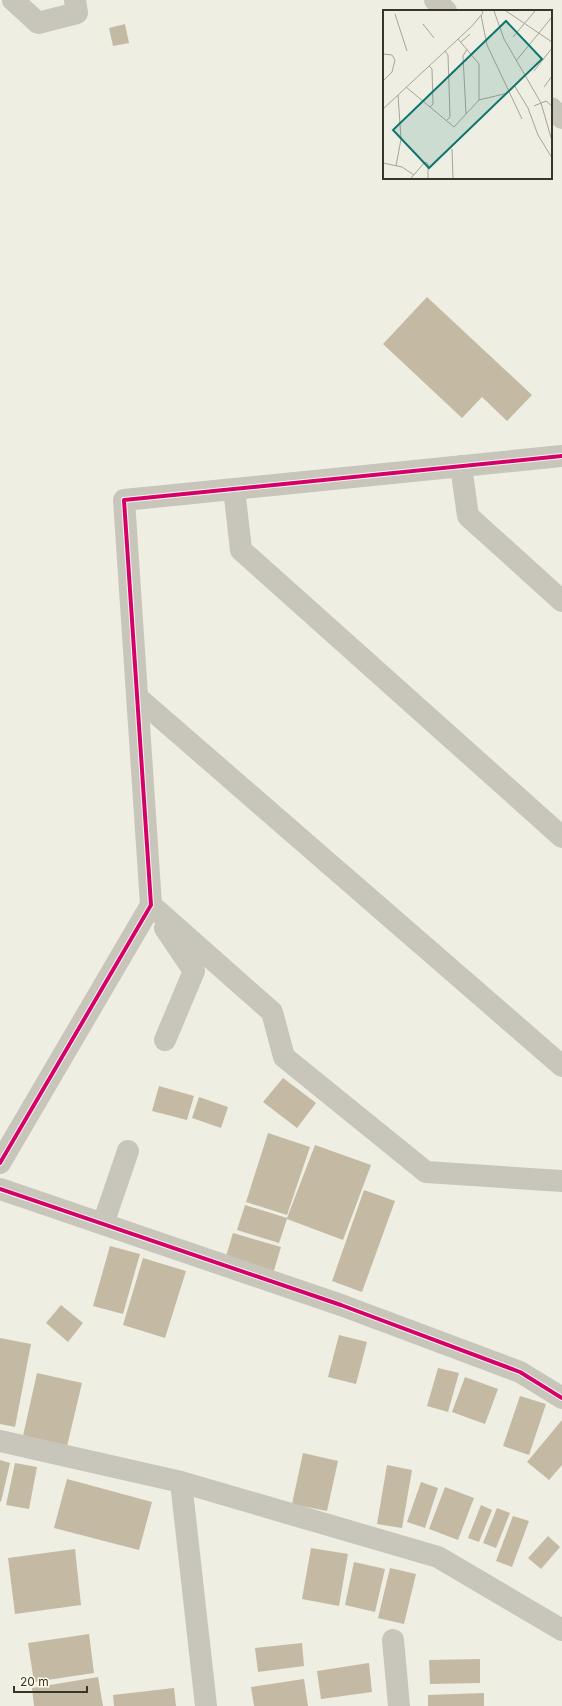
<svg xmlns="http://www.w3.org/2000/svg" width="562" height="1706" viewBox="0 0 562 1706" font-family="Inter,sans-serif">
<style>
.building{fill:#c4b9a3}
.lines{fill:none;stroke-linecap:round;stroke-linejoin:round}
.minor{stroke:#c8c6bb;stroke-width:22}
.cycleway-casing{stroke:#fbfaea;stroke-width:6}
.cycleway{stroke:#d6006c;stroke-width:4}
.inset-road{fill:none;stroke:#a7a498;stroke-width:1}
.view{fill:#0f766e;fill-opacity:0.15;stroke:#0f766e;stroke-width:2}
.inset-edge{fill:none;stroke:#3a3529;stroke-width:2}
</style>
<rect width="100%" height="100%" fill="#efeee2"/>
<path class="building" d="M 125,24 L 129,43 L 113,46 L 109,28 Z
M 427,297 L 532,395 L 507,421 L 482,397 L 462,418 L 383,344 Z
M 283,1078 L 316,1103 L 297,1128 L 263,1102 Z
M 159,1086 L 194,1096 L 187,1120 L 152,1111 Z
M 199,1097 L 228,1107 L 221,1128 L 192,1118 Z
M 268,1133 L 310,1147 L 287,1215 L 246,1202 Z
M 315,1145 L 371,1165 L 343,1240 L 287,1219 L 279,1243 L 237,1230 L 245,1205 L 287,1218 Z
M 364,1190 L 395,1201 L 362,1292 L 332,1281 Z
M 233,1233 L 281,1247 L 272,1277 L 224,1263 Z
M 110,1246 L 140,1254 L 123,1314 L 93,1306 Z
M 143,1258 L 186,1271 L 165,1338 L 123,1325 Z
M 61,1305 L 83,1323 L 68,1342 L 46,1323 Z
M 339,1335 L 367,1342 L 356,1384 L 328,1377 Z
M 0,1338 L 31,1344 L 15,1427 L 0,1424 Z
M 438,1368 L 459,1373 L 448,1412 L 427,1406 Z
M 37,1373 L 82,1383 L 67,1446 L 23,1436 Z
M 465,1377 L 498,1389 L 485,1424 L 452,1412 Z
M 520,1396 L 546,1404 L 529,1455 L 503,1446 Z
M 562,1420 L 562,1465 L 549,1480 L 527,1462 Z
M 303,1453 L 338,1461 L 327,1511 L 292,1504 Z
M 0,1460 L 10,1463 L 1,1502 L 0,1501 Z
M 15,1463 L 37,1467 L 29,1509 L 6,1505 Z
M 387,1465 L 412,1470 L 402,1528 L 377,1524 Z
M 67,1479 L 152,1502 L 139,1550 L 54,1528 Z
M 421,1482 L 438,1488 L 425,1528 L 407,1522 Z
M 445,1487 L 474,1498 L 458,1540 L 429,1529 Z
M 481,1505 L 492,1510 L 479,1542 L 468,1538 Z
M 497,1508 L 510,1513 L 496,1548 L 483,1543 Z
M 513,1516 L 529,1521 L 512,1567 L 496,1561 Z
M 548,1536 L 560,1547 L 541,1569 L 528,1558 Z
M 311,1548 L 348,1554 L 339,1606 L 302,1599 Z
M 75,1549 L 81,1605 L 15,1614 L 8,1558 Z
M 354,1562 L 385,1569 L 375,1612 L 345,1605 Z
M 390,1568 L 416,1574 L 404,1624 L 378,1618 Z
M 89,1634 L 94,1673 L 34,1682 L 28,1643 Z
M 302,1643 L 304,1666 L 258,1672 L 255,1648 Z
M 480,1659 L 480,1683 L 430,1684 L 429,1660 Z
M 369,1663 L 372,1692 L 321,1699 L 317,1671 Z
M 98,1677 L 103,1706 L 34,1706 L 32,1688 Z
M 304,1679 L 308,1706 L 254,1706 L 251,1687 Z
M 174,1688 L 176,1706 L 114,1706 L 113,1695 Z
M 484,1693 L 484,1706 L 428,1706 L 428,1695 Z"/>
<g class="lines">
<path class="minor" d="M 13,0 L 38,23 L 77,13 L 75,0
M 435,0 L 446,11
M 551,108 L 562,118
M 461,466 L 468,516 L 562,601
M 234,489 L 241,550 L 562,837
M 137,697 L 562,1066
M 151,905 L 272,1012 L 284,1057 L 426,1172 L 562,1181
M 165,1040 L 194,971 L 165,928
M 0,1163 L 151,905 L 124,500 L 562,456
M 0,1189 L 341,1305 L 520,1372 L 562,1398
M 103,1224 L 128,1151
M 0,1441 L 181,1482 L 438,1557 L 562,1630
M 181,1482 L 206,1706
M 393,1640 L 399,1706"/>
<defs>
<path id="cycleway" d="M 0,1163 L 151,905 L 124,500 L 562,456
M 0,1189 L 341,1305 L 520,1372 L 562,1398"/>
</defs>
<use href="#cycleway" class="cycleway-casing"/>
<use href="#cycleway" class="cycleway"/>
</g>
<g transform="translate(383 10)">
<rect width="169" height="169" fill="#efeee2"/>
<path class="inset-road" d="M 111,1 L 121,29 L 158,93 L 169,131M 123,1 L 169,32M 12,4 L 24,41M 98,5 L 104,35 L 139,109M 40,14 L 51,28M 130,27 L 152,1M 75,29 L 96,54 L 96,90M 78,32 L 87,24M 62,41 L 65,45 L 67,107 L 63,111M 0,44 L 9,45 L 12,50 L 9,62 L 0,71M 133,51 L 169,7M 46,56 L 49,59 L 50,94 L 47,97M 151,61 L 169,38M 131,75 L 145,98 L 155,125 L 169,148M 23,77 L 71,117 L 96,90 L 125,83M 161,77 L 169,66M 151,96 L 163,91 L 169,96M 0,99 L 89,16 L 100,3 L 99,1M 83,104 L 80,46 L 84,39M 69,139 L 70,168M 0,153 L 19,157 L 31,165M 13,156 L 18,129 L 15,85M 28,168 L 42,152 L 45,154 L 45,168"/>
<path class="view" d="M 123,11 L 159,49 L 46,158 L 10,120 Z"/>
<rect width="169" height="169" class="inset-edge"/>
</g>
<path d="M14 1686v6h73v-6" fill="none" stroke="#3a3529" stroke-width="2"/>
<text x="20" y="1686" font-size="12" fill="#3a3529" stroke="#fbfaea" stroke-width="3" paint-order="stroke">20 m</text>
</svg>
